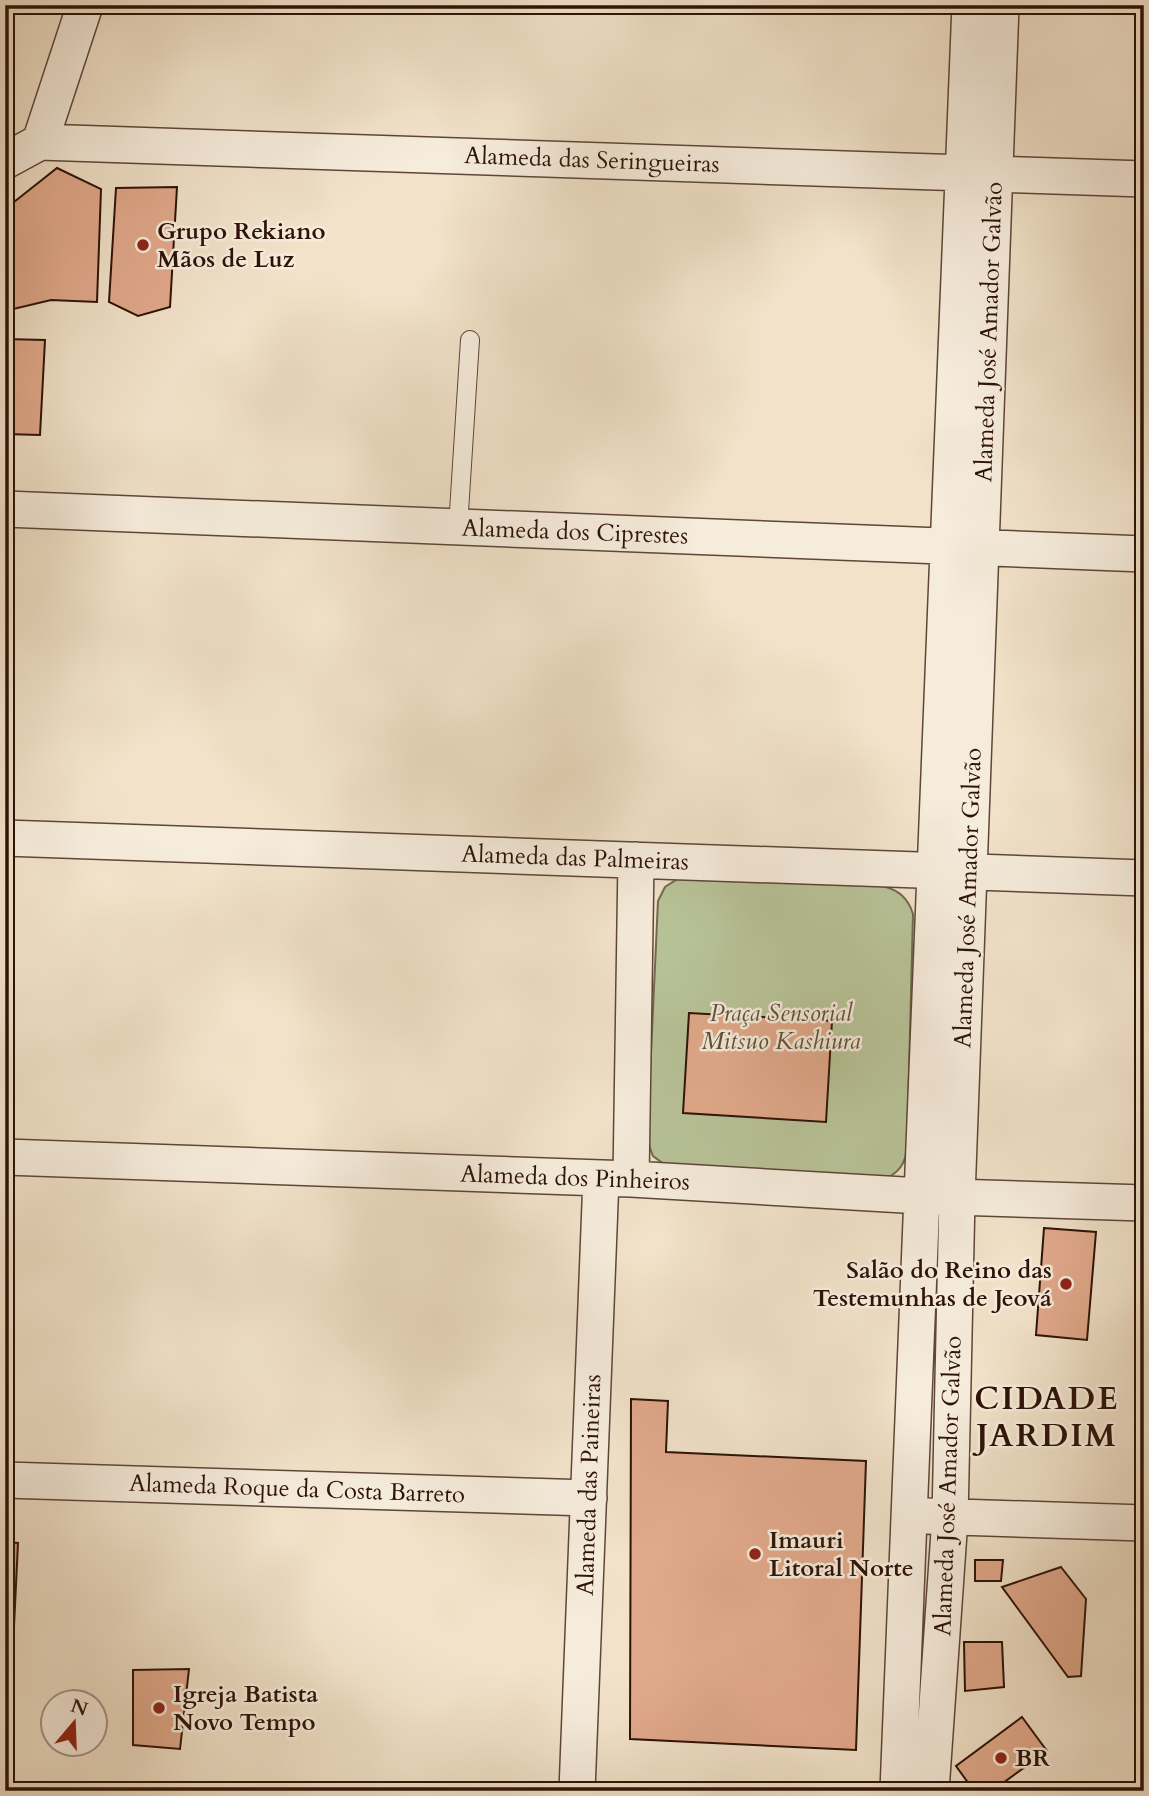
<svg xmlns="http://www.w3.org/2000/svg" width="1149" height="1796" viewBox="0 0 1149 1796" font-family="Cardo,serif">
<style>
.green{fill:#b8c398;stroke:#726a50;stroke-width:2}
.building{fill:#e1a98b;stroke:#2d1207;stroke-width:2}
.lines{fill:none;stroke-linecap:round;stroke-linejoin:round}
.service-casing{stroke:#5e4638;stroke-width:20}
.minor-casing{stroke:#5e4638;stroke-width:38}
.service{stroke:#f6ecdc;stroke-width:18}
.minor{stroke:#f6ecdc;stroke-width:35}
.poi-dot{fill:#8f2418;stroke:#f6ecdc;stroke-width:2.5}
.labels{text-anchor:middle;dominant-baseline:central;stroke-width:5;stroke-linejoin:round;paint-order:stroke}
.street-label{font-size:24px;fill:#2d1207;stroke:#f6ecdc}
.poi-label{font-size:24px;font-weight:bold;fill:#2d1207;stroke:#f6ecdc;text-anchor:start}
.park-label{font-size:24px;font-style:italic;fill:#5e503a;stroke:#f6ecdc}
.district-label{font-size:32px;font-weight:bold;letter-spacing:2px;fill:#2d1207;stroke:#f6ecdc}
</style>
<rect width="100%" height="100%" fill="#f1e2c9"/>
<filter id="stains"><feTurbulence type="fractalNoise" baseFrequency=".00286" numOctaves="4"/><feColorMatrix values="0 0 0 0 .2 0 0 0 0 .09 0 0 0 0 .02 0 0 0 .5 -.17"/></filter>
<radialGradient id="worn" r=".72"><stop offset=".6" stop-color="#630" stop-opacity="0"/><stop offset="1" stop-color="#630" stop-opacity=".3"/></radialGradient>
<path class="green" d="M 679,878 L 882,886 C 899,890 908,898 913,914 L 907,1149 C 905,1162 901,1170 889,1177 L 668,1167 L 653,1156 L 647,1140 L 658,901 L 665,887 Z"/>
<path class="building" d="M 57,168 L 101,189 L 97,302 L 51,300 L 5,311 L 14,202 Z
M 177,187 L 170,307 L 138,316 L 109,302 L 116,188 Z
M 5,339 L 45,340 L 40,435 L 5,434 Z
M 689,1013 L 832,1021 L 826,1122 L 683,1113 Z
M 1044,1228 L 1096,1232 L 1087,1340 L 1036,1335 Z
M 631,1399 L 668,1401 L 666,1452 L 866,1461 L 856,1750 L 630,1739 Z
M 5,1542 L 18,1543 L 8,1752 L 5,1752 Z
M 975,1560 L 1003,1560 L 1001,1581 L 975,1581 Z
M 1061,1567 L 1086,1599 L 1081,1676 L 1068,1677 L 1002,1587 Z
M 964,1642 L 1002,1642 L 1004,1687 L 965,1691 Z
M 189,1669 L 180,1749 L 133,1745 L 133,1670 Z
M 1022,1717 L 1047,1751 L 992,1791 L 974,1791 L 956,1766 Z"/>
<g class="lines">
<defs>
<path id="service" d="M 458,527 L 470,340"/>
<path id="minor" d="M 40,142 L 1144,179
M 5,161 L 40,142 L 85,5
M 5,509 L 1144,554
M 5,838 L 1144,878
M 5,1157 L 631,1179 L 921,1196 L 1144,1203
M 631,1179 L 636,860
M 5,1480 L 589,1498
M 927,1516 L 1144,1523
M 577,1791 L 601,1178
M 898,1791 L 970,5
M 931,1791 L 950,1518 L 957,1197 L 1001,5"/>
</defs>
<use href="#service" class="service-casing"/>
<use href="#minor" class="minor-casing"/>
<use href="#service" class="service"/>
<use href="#minor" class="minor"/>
</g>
<g class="poi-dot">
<circle cx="143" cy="245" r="7"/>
<circle cx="1066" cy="1284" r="7"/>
<circle cx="755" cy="1554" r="7"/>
<circle cx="159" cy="1708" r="7"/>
<circle cx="1001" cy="1758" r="7"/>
</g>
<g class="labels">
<g class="street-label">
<text transform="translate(592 160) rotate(2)">Alameda das Seringueiras</text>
<text transform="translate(989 332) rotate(-88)">Alameda José Amador Galvão</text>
<text transform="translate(575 532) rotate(2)">Alameda dos Ciprestes</text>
<text transform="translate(575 858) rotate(2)">Alameda das Palmeiras</text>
<text transform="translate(968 898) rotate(-88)">Alameda José Amador Galvão</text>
<text transform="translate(575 1178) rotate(2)">Alameda dos Pinheiros</text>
<text transform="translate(589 1485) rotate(-88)">Alameda das Paineiras</text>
<text transform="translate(948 1486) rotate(-88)">Alameda José Amador Galvão</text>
<text transform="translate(297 1489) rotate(2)">Alameda Roque da Costa Barreto</text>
</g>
<g class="poi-label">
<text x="157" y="231">Grupo Rekiano<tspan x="157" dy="28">Mãos de Luz</tspan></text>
<text x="1052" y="1270" text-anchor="end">Salão do Reino das<tspan x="1052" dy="28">Testemunhas de Jeová</tspan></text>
<text x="769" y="1540">Imauri<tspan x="769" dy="28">Litoral Norte</tspan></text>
<text x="173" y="1694">Igreja Batista<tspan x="173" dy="28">Novo Tempo</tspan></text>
<text x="1015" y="1758">BR</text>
</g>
<g class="park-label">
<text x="781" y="1013">Praça Sensorial<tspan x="781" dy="28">Mitsuo Kashiura</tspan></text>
</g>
<g class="district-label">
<text x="1047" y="1399">CIDADE<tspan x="1047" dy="37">JARDIM</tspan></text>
</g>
</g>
<rect width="1149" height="1796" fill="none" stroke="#f1e2c9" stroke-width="28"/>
<rect x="7" y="7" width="1135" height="1782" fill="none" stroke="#2d1207" stroke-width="3.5"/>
<rect x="14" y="14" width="1121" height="1768" fill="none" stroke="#2d1207" stroke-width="2"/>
<g transform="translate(74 1723) rotate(19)"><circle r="33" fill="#f6ecdc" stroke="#a69587" stroke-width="2"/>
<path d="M0-5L12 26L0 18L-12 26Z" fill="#8f2418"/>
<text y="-10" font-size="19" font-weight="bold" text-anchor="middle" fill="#2d1207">N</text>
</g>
<rect width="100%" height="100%" filter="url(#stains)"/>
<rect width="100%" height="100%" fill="url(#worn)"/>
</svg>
